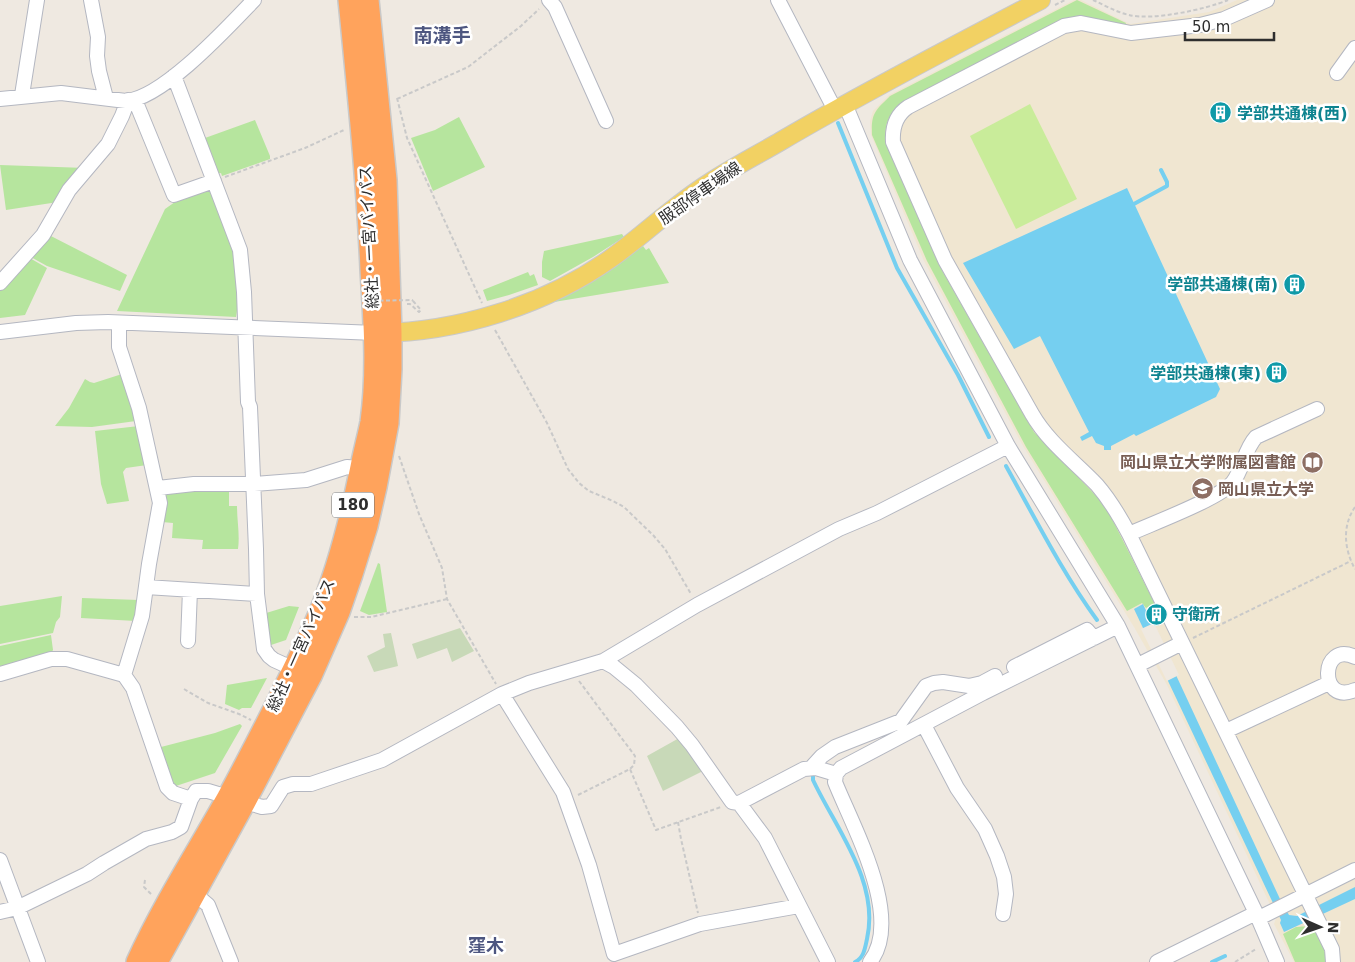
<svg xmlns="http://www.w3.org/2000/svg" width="1355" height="962" viewBox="0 0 1355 962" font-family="'DejaVu Sans','Noto Sans JP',sans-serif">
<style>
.education{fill:#f0e6d1}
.green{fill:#b6e59e}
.cemetery{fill:#c8d9b8}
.pitch{fill:#c9ec9a}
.water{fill:#75cff0}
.pier{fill:#efe9e1}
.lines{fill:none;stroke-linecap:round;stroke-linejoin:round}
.stream{stroke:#75cff0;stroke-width:4}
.minor-casing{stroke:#b4b7c1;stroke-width:16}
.major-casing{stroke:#c9c9c9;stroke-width:20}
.highway-casing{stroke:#c9c9c9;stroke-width:24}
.path{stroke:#c9c9c9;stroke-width:2;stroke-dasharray:4 2.5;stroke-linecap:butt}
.minor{stroke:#fff;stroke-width:14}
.major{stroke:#f2d163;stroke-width:18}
.highway{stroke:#ffa35c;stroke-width:21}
.path-bridge{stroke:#c9c9c9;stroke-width:2;stroke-dasharray:4 2.5;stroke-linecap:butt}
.labels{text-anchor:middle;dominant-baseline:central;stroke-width:5;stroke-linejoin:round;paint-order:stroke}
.shield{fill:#fff;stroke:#6d6d6d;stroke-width:1}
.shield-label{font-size:15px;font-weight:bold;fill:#2e2e2e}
.culture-label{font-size:16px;font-weight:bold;fill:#0d838f;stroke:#fff;text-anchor:start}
.street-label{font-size:16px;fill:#2e2e2e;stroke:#fff}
.education-label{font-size:16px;font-weight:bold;fill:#785e54;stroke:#fff;text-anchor:end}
.neighbourhood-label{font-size:18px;font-weight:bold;fill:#4d5680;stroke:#fff}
.quarter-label{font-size:19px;font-weight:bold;fill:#4d5680;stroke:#fff}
</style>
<rect width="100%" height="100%" fill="#efe9e1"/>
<path class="education" d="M 1074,0 L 1081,0 L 1130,24 L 1209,12 L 1237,0 L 1355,0 L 1355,962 L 1294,962 L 1274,924 L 1276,918 L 1273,911 L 1167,685 L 1134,627 L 1023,446 L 924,261 L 871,135 L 870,121 L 873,111 L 889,95 Z"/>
<path class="green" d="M 1077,0 L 1126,23 L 1125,26 L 1079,17 L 894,111 C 886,121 885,127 886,140 L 943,272 L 1034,432 L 1105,505 L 1155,604 L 1146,608 L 1142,603 L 1127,611 L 1026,447 L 927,261 L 872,135 C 871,113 875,111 890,96 Z
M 459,117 L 485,167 L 433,191 L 411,138 L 435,130 Z
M 255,120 L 270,156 L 270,159 L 222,176 L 221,173 L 217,174 L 205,138 Z
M 0,165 L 86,168 L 58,202 L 6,210 Z
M 212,188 L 235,255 L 240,310 L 237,311 L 236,317 L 117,311 L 165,209 L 182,197 Z
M 47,234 L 127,275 L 120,291 L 47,266 L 29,256 Z
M 622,234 L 624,237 L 593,257 L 550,281 L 542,277 L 542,262 L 544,251 Z
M 643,246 L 646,250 L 649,248 L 669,283 L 554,302 L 553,301 L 608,271 Z
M 28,257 L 47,268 L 25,315 L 0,318 L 0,288 Z
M 528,272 L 530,276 L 534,274 L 538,285 L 509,295 L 487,301 L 483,290 Z
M 122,374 L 136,421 L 92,427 L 55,426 L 69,408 L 85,379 L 90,382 L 94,383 Z
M 139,426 L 147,465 L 126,468 L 123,472 L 129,501 L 107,504 L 101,484 L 95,431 Z
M 229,487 L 229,506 L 237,506 C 237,521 240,535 238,549 L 202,549 L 203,540 L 172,538 L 173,523 L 162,522 L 163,491 L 186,492 Z
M 378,563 L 380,564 L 387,612 L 369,615 L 360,611 Z
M 62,596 L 60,617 L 56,622 L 53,633 L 0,644 L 0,606 Z
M 82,598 L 139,600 L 136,621 L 81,618 Z
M 289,606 L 299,607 L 286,640 L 268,646 L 263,614 Z
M 51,635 L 53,650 L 49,656 L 0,669 L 0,646 Z
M 267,678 L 251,708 L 242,708 L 239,710 L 225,704 L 227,685 Z
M 240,724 L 242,726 L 215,773 L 176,786 L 172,783 L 161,747 L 215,733 Z
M 1296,927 C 1299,927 1305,926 1308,927 C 1320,931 1326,951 1326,962 L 1295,962 L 1283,934 Z"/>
<path class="cemetery" d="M 460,628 L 474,651 L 452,662 L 447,648 L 417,659 L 412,644 Z
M 391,633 L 398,666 L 374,672 L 367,656 L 385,647 L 383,634 Z
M 681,737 L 703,771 L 663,791 L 647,756 Z"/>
<path class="pitch" d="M 1030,104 L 1077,199 L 1016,229 L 970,136 Z"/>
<path class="water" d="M 1127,188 L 1220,389 L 1216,397 L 1136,436 L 1134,434 L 1111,446 L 1111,450 L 1104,450 L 1104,446 L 1096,443 L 1092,436 L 1082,441 L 1080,437 L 1089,432 L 1040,336 L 1014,349 L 963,263 Z
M 1143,604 L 1280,899 L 1289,915 L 1297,916 L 1355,887 L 1355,899 L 1284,932 L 1280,923 L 1281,920 L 1134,609 Z"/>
<path class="pier" d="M 1154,623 L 1179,675 L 1167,681 L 1141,629 Z"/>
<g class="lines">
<path class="stream" d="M 838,123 L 897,268 L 958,375 L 989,437
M 1132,205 L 1167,186 L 1167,182 L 1161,170
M 1006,466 C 1035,518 1062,572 1097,620
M 815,771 L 813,774 L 813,780 C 836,829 880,882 867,939 C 865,948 864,958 855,962
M 1212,962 L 1225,956"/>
<defs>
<path id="minor" d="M 91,0 L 98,37 L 97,56 L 99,71 L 106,98
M 549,0 L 555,7 L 606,121
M 778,0 L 835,110
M 1267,0 L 1224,19 L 1200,25 L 1131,33 L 1081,23 L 1064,26 L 908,107 C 896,115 892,127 893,142 L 945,260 L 1032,414 C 1048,442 1075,462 1097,485 C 1110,500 1120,517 1129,534 L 1332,949 L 1333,962
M 1337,73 L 1355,48
M 174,76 L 240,250 L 244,292 L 248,402 L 250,407 L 256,549 L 257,594 L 264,649 L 269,656 L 274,660 L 294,669
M 22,95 L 37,0
M 0,99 L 61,93 L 126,101 C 163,98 227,28 254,0
M 135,100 L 174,195 L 214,181
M 845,104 L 910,260 L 1008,446 L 1118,626 L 1256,913 L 1277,962
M 0,283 L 43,235 L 69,190 L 108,144 L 122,116 L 128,100
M 119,323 L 119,347 L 139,408 L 160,503 L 149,564 L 142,616 L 124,675
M 0,332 L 76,323 L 108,322 L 375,333
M 158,488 L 194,484 L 254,484 L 306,480 L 347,467 L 361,468
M 1129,534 C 1151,524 1221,498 1233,482 C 1243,469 1244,450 1256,437 L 1317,409
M 146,587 L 257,594
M 188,641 L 190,590
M 1355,657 C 1320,640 1318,706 1355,690
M 603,661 L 614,667 L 636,685 L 677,727 L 692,745 L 732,802 L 739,803 L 804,769 L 816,768 L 836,774
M 1138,665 L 1182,643
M 1014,667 L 1087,630 L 1094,638
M 0,674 L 51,659 L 67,659 L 124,675 L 133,688 L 167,787 L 173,793 L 191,799
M 502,694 L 563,792 L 589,865 L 614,954 L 700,924 L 799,906
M 924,725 L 957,788 L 985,829 L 997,856 L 1004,877 L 1006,894 L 1003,914
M 1226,731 L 1329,683
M 811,768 L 822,756 L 835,747 L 901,721 L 926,686 L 934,683 L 943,682 L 969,686 L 982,683 L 995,676
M 739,803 L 765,838 L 828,962
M 0,860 L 38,962
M 194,893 L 208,905 L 231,962
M 0,912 L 17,908 L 87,874 L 104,863 L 146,839 L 172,832 L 181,827 L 191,799 L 196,791 L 208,791 L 262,807 L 271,806 L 283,787 L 293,784 L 311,784 L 382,760 L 502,694 L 529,683 L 603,661 L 697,605 L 839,529 L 877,513 L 1008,446
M 1259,918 L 1355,870
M 870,962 C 904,918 853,827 835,782 L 836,774 L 841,768 L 983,693 L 1118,626
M 1157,962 L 1256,913"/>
<path id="major" d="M 379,333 C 458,332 545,305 610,259 C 644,235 674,205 709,183 C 732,168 757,155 781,141 C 866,91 954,46 1041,0"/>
<path id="highway" d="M 137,962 C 163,905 197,852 228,797 C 260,737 292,676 319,614 C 339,567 351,517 361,467 C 364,452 368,437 371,422 C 378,372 374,320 371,269 C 367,179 358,90 349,0
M 157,962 L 245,802 L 311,676 L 339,612 L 352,574 L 367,526 L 376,487 L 388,423 L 391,369 L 391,333 L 386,180 L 368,0"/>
</defs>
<use href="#minor" class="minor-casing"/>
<use href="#major" class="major-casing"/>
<use href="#highway" class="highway-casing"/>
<path class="path" d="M 1093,0 C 1104,5 1116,12 1129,15 C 1152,21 1207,9 1228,0
M 1055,5 L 1065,0
M 397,98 L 407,138 L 482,303
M 397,99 L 468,67 L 521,26 L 539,9
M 225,177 L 305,148 L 344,130
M 407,304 L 410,304 L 419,312 L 421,310 L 413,301
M 495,330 L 547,423 L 568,469 L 579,483 L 589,491 L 613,501 L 624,507 L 653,535 L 665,549 L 691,594
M 399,456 L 419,514 L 442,568 L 447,599 L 496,684
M 1355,507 C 1342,526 1344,549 1355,569
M 354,617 L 371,617 L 447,599
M 1193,638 L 1351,561
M 579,681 L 635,756 L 634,765 L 630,769
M 184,689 L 208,703 L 239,714 L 251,720
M 578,795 L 630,769 L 656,830 L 721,807
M 678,822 L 681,839 L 698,913
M 145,880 L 144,887 L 152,895
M 1235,962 L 1256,949"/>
<use href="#minor" class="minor"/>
<use href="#major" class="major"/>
<use href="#highway" class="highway"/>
<path class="path-bridge" d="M 362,299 L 362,301 L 412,300 L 413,301"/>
</g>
<defs>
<symbol id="building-disc" viewBox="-11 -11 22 22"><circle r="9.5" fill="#0f9aa8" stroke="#fff"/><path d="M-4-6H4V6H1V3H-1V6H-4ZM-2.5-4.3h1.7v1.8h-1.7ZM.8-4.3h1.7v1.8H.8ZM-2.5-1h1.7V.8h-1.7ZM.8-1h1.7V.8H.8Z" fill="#fff"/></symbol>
<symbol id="library-disc" viewBox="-11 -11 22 22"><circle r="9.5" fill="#8d6e63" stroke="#fff"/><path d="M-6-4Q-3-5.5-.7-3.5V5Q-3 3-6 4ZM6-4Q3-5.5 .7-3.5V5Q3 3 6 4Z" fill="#fff"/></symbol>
<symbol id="university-disc" viewBox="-11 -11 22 22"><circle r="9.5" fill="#8d6e63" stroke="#fff"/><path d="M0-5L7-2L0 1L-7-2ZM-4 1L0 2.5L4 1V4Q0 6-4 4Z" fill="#fff"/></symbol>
</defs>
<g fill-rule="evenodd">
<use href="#building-disc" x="1208" y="100" width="25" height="25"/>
<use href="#building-disc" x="1282" y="272" width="25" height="25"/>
<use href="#building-disc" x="1264" y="360" width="25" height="25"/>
<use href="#library-disc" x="1300" y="450" width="25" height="25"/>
<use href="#university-disc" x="1190" y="476" width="25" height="25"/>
<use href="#building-disc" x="1144" y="602" width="25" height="25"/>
</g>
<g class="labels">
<rect class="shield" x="332" y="492.5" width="42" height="25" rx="4"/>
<g class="shield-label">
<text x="353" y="505">180</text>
</g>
<g class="culture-label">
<text x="1237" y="113">学部共通棟(西)</text>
<text x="1278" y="284" text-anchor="end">学部共通棟(南)</text>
<text x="1261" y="373" text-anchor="end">学部共通棟(東)</text>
<text x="1172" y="614">守衛所</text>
</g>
<g class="street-label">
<text transform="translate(700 193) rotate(-35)">服部停車場線</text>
<text transform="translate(369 237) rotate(-93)">総社・一宮バイパス</text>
<text transform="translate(301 645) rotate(-66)">総社・一宮バイパス</text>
</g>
<g class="education-label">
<text x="1296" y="462">岡山県立大学附属図書館</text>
<text x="1218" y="489" text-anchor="start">岡山県立大学</text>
</g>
<g class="neighbourhood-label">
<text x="486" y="945">窪木</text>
</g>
<g class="quarter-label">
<text x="442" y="35">南溝手</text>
</g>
</g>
<g transform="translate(1320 927) rotate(92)" stroke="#ffffff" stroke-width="4" paint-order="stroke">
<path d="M0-4L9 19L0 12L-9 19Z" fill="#2e2e2e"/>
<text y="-8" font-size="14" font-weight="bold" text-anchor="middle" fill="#2e2e2e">N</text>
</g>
<path d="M1185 32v8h89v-8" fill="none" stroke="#2e2e2e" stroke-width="2.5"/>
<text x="1192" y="32" font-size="15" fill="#2e2e2e" stroke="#ffffff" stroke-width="4" paint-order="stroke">50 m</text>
</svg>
